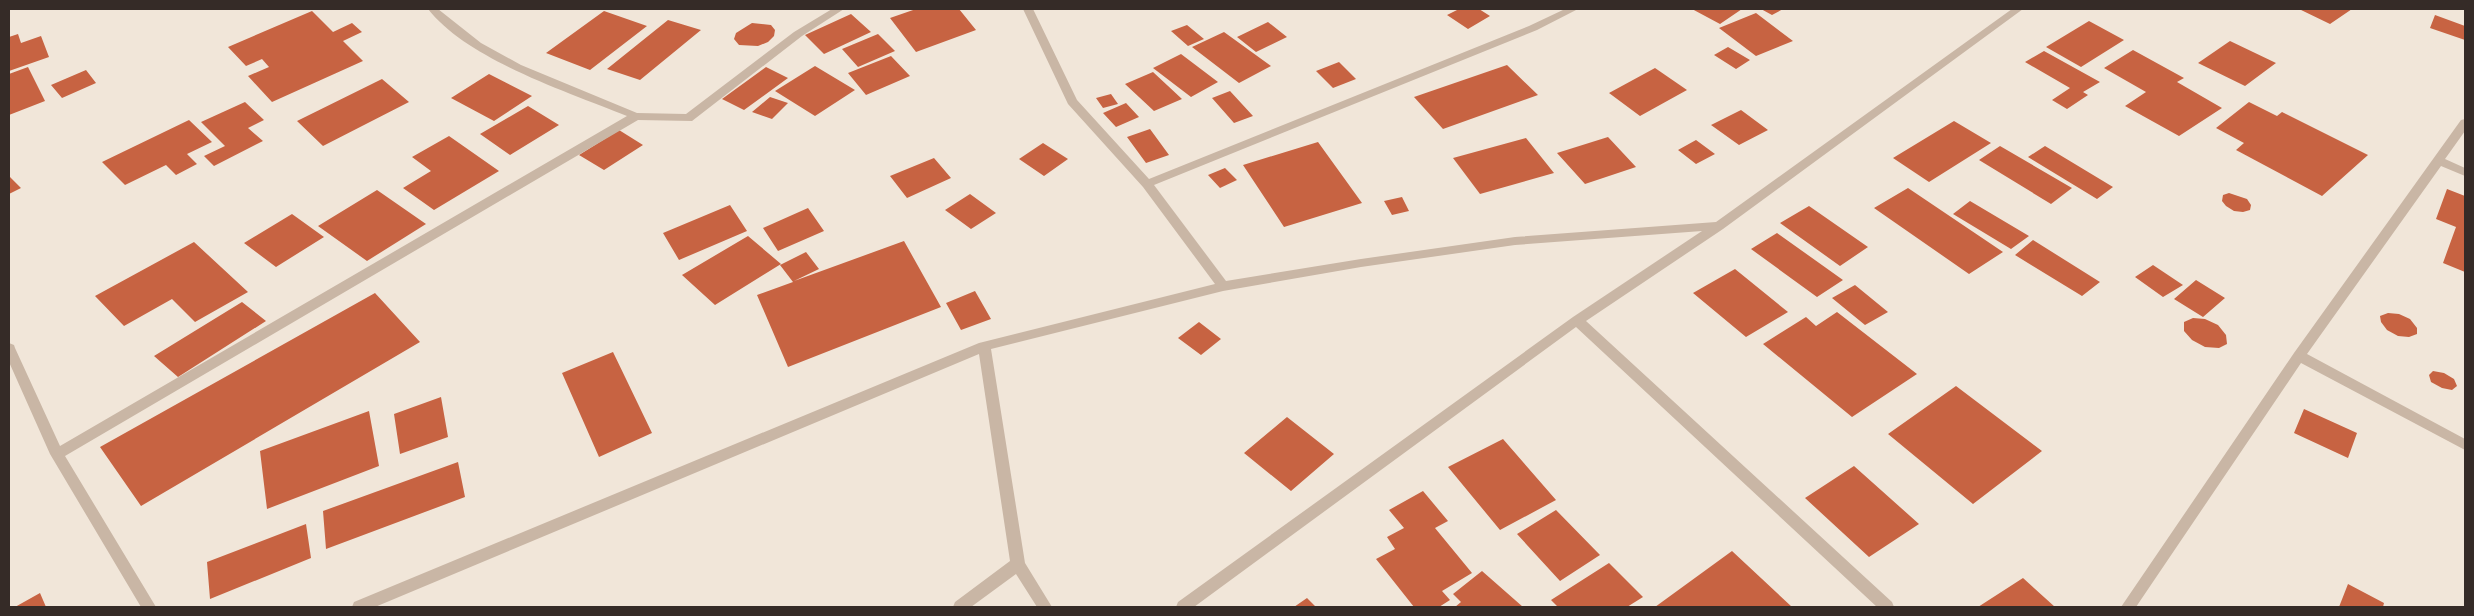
<svg xmlns="http://www.w3.org/2000/svg" width="2474" height="616" viewBox="0 0 2474 616" font-family="Figtree,sans-serif">
<style>
.building{fill:#c76342}
.lines{fill:none;stroke-linecap:round;stroke-linejoin:round}
.minor{fill:#c9b6a5;fill-rule:evenodd}
</style>
<rect width="100%" height="100%" fill="#f1e6d9"/>
<path class="building" d="M 916,9 L 959,9 L 976,30 L 916,52 L 890,18 Z
M 1459,9 L 1479,9 L 1490,16 L 1468,29 L 1447,15 Z
M 1692,9 L 1742,9 L 1720,24 Z
M 1761,9 L 1783,9 L 1772,15 Z
M 2299,9 L 2352,9 L 2330,24 Z
M 312,11 L 333,32 L 352,23 L 362,32 L 343,41 L 363,61 L 272,102 L 248,76 L 269,67 L 262,59 L 246,66 L 228,47 Z
M 604,11 L 647,26 L 590,70 L 546,53 Z
M 1756,13 L 1793,41 L 1756,56 L 1719,28 Z
M 851,14 L 871,32 L 824,54 L 805,35 Z
M 2435,15 L 2465,26 L 2465,40 L 2430,28 Z
M 668,20 L 701,30 L 640,80 L 607,69 Z
M 2089,21 L 2124,40 L 2081,67 L 2046,47 Z
M 1268,22 L 1287,37 L 1256,52 L 1237,37 Z
M 752,23 L 771,25 L 775,30 L 774,36 L 768,42 L 758,46 L 739,45 L 734,39 L 736,33 Z
M 1187,25 L 1204,39 L 1188,46 L 1171,31 Z
M 1224,32 L 1271,66 L 1239,83 L 1192,47 Z
M 18,34 L 21,43 L 41,36 L 49,57 L 9,71 L 9,37 Z
M 878,34 L 895,51 L 858,67 L 842,49 Z
M 2230,41 L 2276,63 L 2245,86 L 2198,63 Z
M 1728,47 L 1750,60 L 1736,69 L 1714,55 Z
M 2133,50 L 2184,78 L 2177,82 L 2222,108 L 2179,136 L 2125,106 L 2146,92 L 2104,68 Z
M 2044,51 L 2100,82 L 2083,92 L 2088,95 L 2067,109 L 2052,100 L 2070,88 L 2025,62 Z
M 1181,54 L 1218,82 L 1191,97 L 1153,68 Z
M 891,56 L 910,76 L 866,95 L 848,73 Z
M 1339,62 L 1356,79 L 1333,88 L 1316,71 Z
M 1507,65 L 1538,95 L 1443,129 L 1414,97 Z
M 815,66 L 855,90 L 815,116 L 775,91 Z
M 28,67 L 45,101 L 9,115 L 9,74 Z
M 766,67 L 788,78 L 744,110 L 722,99 Z
M 1655,68 L 1687,90 L 1640,116 L 1609,93 Z
M 86,70 L 96,83 L 62,98 L 51,85 Z
M 1153,72 L 1182,99 L 1154,111 L 1125,84 Z
M 489,74 L 532,96 L 494,121 L 451,98 Z
M 382,79 L 409,102 L 323,146 L 297,121 Z
M 1230,91 L 1253,116 L 1234,123 L 1212,98 Z
M 1111,94 L 1118,104 L 1103,108 L 1096,98 Z
M 770,97 L 788,103 L 772,119 L 752,112 Z
M 245,102 L 264,120 L 248,128 L 263,141 L 214,166 L 204,156 L 225,146 L 201,122 Z
M 2249,102 L 2277,116 L 2282,112 L 2368,155 L 2322,196 L 2236,150 L 2244,143 L 2216,128 Z
M 1126,103 L 1139,117 L 1116,127 L 1103,113 Z
M 528,106 L 559,125 L 510,155 L 480,134 Z
M 1741,110 L 1768,130 L 1739,145 L 1711,125 Z
M 189,120 L 212,142 L 187,154 L 197,164 L 176,175 L 166,165 L 125,185 L 102,162 Z
M 1954,121 L 1991,143 L 1929,182 L 1893,158 Z
M 1150,129 L 1169,155 L 1146,163 L 1127,137 Z
M 619,130 L 643,145 L 604,170 L 579,155 Z
M 449,136 L 499,171 L 434,210 L 403,188 L 431,171 L 412,157 Z
M 1608,137 L 1636,167 L 1585,184 L 1557,153 Z
M 1526,138 L 1554,173 L 1480,194 L 1453,158 Z
M 1696,140 L 1715,154 L 1696,164 L 1678,150 Z
M 1318,142 L 1362,203 L 1284,227 L 1243,165 Z
M 1043,143 L 1068,159 L 1044,176 L 1019,159 Z
M 2000,146 L 2072,188 L 2051,204 L 1979,160 Z
M 2045,146 L 2113,187 L 2097,199 L 2028,157 Z
M 934,158 L 951,178 L 907,198 L 890,176 Z
M 1225,168 L 1237,180 L 1220,188 L 1208,175 Z
M 10,177 L 21,188 L 9,194 L 9,178 Z
M 1908,188 L 2003,252 L 1969,274 L 1874,208 Z
M 2447,189 L 2465,196 L 2465,272 L 2443,263 L 2456,227 L 2436,219 Z
M 377,190 L 426,224 L 367,261 L 318,226 Z
M 2229,193 L 2247,199 L 2251,205 L 2250,210 L 2243,212 L 2234,211 L 2226,206 L 2222,201 L 2223,195 Z
M 970,194 L 996,213 L 971,229 L 945,210 Z
M 1402,197 L 1409,211 L 1392,215 L 1384,201 Z
M 1970,201 L 2029,236 L 2011,249 L 1953,214 Z
M 730,205 L 747,231 L 679,260 L 663,233 Z
M 1809,206 L 1868,247 L 1840,266 L 1780,223 Z
M 808,208 L 824,231 L 778,251 L 763,228 Z
M 292,214 L 324,237 L 276,267 L 244,243 Z
M 1777,233 L 1843,280 L 1817,297 L 1751,249 Z
M 748,236 L 781,264 L 715,305 L 682,275 Z
M 2033,240 L 2100,282 L 2082,296 L 2015,255 Z
M 904,241 L 941,307 L 788,367 L 757,295 L 793,282 L 780,265 L 806,252 L 819,269 L 794,281 Z
M 194,242 L 248,292 L 195,322 L 172,299 L 124,326 L 95,296 Z
M 2153,265 L 2183,285 L 2163,297 L 2135,277 Z
M 1735,269 L 1788,312 L 1746,337 L 1693,293 Z
M 2196,280 L 2225,298 L 2203,317 L 2174,299 Z
M 1855,285 L 1888,312 L 1865,325 L 1832,298 Z
M 975,291 L 991,319 L 961,330 L 946,303 Z
M 375,293 L 420,342 L 141,506 L 100,447 Z
M 242,302 L 266,321 L 178,377 L 154,356 Z
M 1837,312 L 1917,374 L 1852,417 L 1763,344 L 1806,317 L 1816,326 Z
M 2388,313 L 2399,314 L 2410,319 L 2417,328 L 2417,334 L 2409,337 L 2398,336 L 2387,330 L 2381,322 L 2380,316 Z
M 2193,318 L 2205,319 L 2218,325 L 2226,335 L 2227,344 L 2219,348 L 2205,347 L 2192,340 L 2184,331 L 2184,322 Z
M 1199,322 L 1221,339 L 1201,355 L 1178,338 Z
M 613,352 L 652,433 L 599,457 L 562,373 Z
M 2433,371 L 2444,373 L 2454,379 L 2457,386 L 2452,390 L 2442,388 L 2431,382 L 2429,375 Z
M 1956,386 L 2042,451 L 1973,504 L 1888,434 Z
M 441,397 L 448,437 L 400,454 L 394,414 Z
M 2304,409 L 2357,433 L 2348,458 L 2294,433 Z
M 369,411 L 379,466 L 267,509 L 260,451 Z
M 1287,417 L 1334,454 L 1291,491 L 1244,453 Z
M 1503,439 L 1556,500 L 1500,530 L 1448,467 Z
M 458,462 L 465,497 L 326,549 L 323,511 Z
M 1854,466 L 1919,524 L 1869,557 L 1805,498 Z
M 1423,491 L 1448,521 L 1435,528 L 1472,573 L 1442,591 L 1450,600 L 1439,607 L 1414,607 L 1376,559 L 1395,549 L 1387,537 L 1404,528 L 1389,510 Z
M 1556,510 L 1600,555 L 1560,581 L 1517,534 Z
M 306,524 L 311,558 L 210,599 L 207,562 Z
M 1732,551 L 1792,607 L 1655,607 Z
M 1609,563 L 1643,597 L 1627,607 L 1558,607 L 1551,600 Z
M 1482,571 L 1523,607 L 1455,607 L 1461,602 L 1453,594 Z
M 2023,578 L 2055,607 L 1978,607 Z
M 2348,584 L 2384,603 L 2383,607 L 2339,607 Z
M 40,593 L 46,607 L 15,607 Z
M 1307,598 L 1316,607 L 1294,607 Z"/>
<g class="lines">
<path class="minor" d="M 428,9 L 438,9 L 481,43 L 521,65 L 637,113 L 686,114 L 794,32 L 832,9 L 844,9 L 802,36 L 692,121 L 638,120 L 65,456 L 156,607 L 141,607 L 50,454 L 9,362 L 9,343 L 14,345 L 15,348 L 60,446 L 627,116 C 568,92 468,60 428,9 Z
M 1023,9 L 1033,9 L 1077,100 L 1149,179 L 1529,26 L 1565,9 L 1578,9 L 1537,30 L 1154,185 L 1226,281 L 1361,259 L 1515,237 L 1716,222 L 2012,9 L 2023,9 L 1723,229 L 1586,321 L 1892,602 L 1894,607 L 1877,607 L 1576,327 L 1194,607 L 1176,607 L 1178,602 L 1573,317 L 1702,231 L 1515,245 L 1361,267 L 1223,291 L 991,349 L 1025,563 L 1052,607 L 1037,607 L 1016,574 L 971,607 L 953,607 L 955,602 L 1010,561 L 979,354 L 375,607 L 352,607 L 354,602 L 979,343 L 1215,284 L 1143,187 L 1068,104 Z
M 2465,119 L 2465,131 L 2445,159 L 2465,168 L 2465,176 L 2441,166 L 2307,354 L 2465,439 L 2465,450 L 2301,363 L 2136,607 L 2121,607 L 2294,353 L 2461,120 Z"/>
</g>
<rect width="2474" height="616" fill="none" stroke="#352b27" stroke-width="20"/>
</svg>
